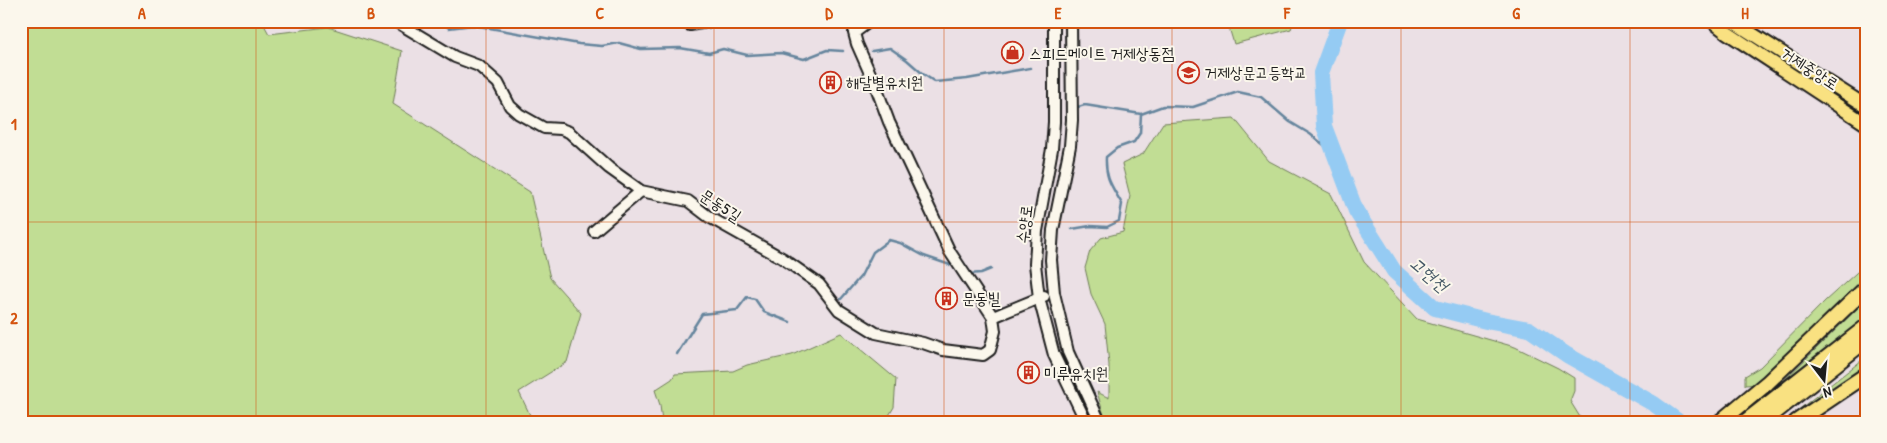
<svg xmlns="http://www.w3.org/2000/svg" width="1887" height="443" viewBox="0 0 1887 443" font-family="'Patrick Hand','Poor Story',sans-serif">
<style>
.green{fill:#c1dd94;stroke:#6e7c58}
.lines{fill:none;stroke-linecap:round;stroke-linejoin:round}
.stream{stroke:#65859d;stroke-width:2.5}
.river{stroke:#95cbf3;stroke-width:16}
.minor-casing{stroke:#1c1c1c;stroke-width:14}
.major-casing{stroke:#1c1c1c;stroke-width:16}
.highway-casing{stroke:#1c1c1c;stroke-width:18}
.minor{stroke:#fbf7ec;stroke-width:10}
.major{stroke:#f9e181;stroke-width:12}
.highway{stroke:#f9e181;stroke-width:14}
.grid{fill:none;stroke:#d4530e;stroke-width:1;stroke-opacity:0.55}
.labels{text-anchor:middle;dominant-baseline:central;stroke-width:4;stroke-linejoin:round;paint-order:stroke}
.poi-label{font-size:16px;fill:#1c1c1c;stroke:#fbf7ec;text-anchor:start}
.street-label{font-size:16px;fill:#1c1c1c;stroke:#fbf7ec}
.water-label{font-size:18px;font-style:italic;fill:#465967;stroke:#fbf7ec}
.neatline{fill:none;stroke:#d4530e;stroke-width:2}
.grid-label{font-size:16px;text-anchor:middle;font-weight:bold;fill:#d4530e}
</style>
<rect width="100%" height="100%" fill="#ebe0e5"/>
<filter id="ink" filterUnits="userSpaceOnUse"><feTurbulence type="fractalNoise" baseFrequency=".02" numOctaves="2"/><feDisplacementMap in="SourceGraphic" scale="10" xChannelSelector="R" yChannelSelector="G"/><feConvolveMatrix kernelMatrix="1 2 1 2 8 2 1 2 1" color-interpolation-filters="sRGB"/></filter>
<g filter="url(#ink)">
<path class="green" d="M 31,21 L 262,21 L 269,34 L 328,27 L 402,51 L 393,104 L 530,192 L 550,278 L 581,313 L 567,362 L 519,392 L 531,417 L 497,418 L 490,422 L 21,422 L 21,34 Z
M 1227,21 L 1294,21 L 1291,29 L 1234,44 Z
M 1234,118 L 1269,161 L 1331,194 L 1364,262 L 1417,319 L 1515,347 L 1558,368 L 1574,378 L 1574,391 L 1570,401 L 1583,422 L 1106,422 L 1097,392 L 1109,398 L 1109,365 L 1105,324 L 1091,294 L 1085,268 L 1090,251 L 1101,238 L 1123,232 L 1130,196 L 1122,164 L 1143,154 L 1163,123 Z
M 1866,264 L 1866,283 L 1759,384 L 1745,385 L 1745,376 L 1760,367 L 1825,301 Z
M 1866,300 L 1866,322 L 1773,392 L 1773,391 Z
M 841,333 L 896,379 L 894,407 L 885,422 L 662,422 L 660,405 L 655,390 L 672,379 L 675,374 L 733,371 L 747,365 L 792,355 Z
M 1866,357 L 1866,368 L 1797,413 L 1797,411 Z"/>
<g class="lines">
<path class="stream" d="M 439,21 L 449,28 L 473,25 L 579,44 L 602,46 L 619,43 L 641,49 L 680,48 L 709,53 L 723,49 L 747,55 L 781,53 L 804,59 L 827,50 L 843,51
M 872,51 L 890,48 L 907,60 L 923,74 L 935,82 L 967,79 L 1030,68
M 1078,107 L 1085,105 L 1141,114 L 1163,106 L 1193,107 L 1238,92 L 1261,97 L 1290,122 L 1310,134 L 1334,153
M 1072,229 L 1090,226 L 1107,227 L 1119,221 L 1122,204 C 1112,186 1105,179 1106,157 L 1117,148 L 1134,142 L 1140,133 L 1141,114
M 969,274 L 981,273 L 991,269
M 841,299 L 861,276 L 873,252 L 889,240 L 900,243 L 924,256 L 950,265
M 677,354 L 702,314 L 737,310 L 747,297 L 755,299 L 764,312 L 790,322"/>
<path class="river" d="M 1340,21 L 1321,73 L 1324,126 L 1356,211 L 1394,271 L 1435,308 L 1486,321 L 1529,329 L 1567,355 L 1654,404 L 1679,422"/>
<defs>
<path id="minor" d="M 395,21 L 455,57 L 479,66 L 498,83 L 510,106 L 519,114 L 544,128 L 561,129 L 569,132 L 609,168 L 641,191 L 688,201 L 709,217 L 782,258 L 819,284 L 839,310 L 876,333 L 923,343 L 943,350 L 983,355 L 990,350 L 995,331 L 993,317
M 681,21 L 690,25 L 712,21
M 870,21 L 854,33 L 857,44 L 876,87 L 889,122 L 950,252 L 993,317 L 1044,296
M 1054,21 L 1054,122 L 1052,149 L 1037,231 L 1035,264 L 1039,298 L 1054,355 L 1086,422
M 1071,21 L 1072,120 L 1070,146 L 1053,230 L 1051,260 L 1054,293 L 1068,352 L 1100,422
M 594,231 L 641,191"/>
<path id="major" d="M 1712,21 L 1726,32 L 1866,124
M 1732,21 L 1866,106"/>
<path id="highway" d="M 1720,422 L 1767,383 L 1866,288
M 1745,422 L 1866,327
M 1763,422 L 1866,340
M 1796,422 L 1866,375"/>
</defs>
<use href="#minor" class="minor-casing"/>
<use href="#major" class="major-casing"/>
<use href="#highway" class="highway-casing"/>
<use href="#minor" class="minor"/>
<use href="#major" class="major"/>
<use href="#highway" class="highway"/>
</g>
</g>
<path class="grid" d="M 256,21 L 256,422M 486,21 L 486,422M 714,21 L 714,422M 944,21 L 944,422M 1172,21 L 1172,422M 1401,21 L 1401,422M 1630,21 L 1630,422M 21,222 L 1866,222"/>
<defs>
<symbol id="shop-ring" viewBox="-11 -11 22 22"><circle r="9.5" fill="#fbf7ec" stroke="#c8321e" stroke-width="1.5"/><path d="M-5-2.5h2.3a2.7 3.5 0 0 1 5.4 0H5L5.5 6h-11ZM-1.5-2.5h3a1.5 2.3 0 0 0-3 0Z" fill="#c8321e"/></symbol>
<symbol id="school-ring" viewBox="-11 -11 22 22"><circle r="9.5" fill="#fbf7ec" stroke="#c8321e" stroke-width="1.5"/><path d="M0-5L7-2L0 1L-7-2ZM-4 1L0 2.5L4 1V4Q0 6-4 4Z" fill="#c8321e"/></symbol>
<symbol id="building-ring" viewBox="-11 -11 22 22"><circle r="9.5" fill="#fbf7ec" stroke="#c8321e" stroke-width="1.5"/><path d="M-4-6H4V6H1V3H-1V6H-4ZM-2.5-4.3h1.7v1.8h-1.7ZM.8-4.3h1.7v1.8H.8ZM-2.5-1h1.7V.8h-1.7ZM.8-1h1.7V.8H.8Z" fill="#c8321e"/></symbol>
</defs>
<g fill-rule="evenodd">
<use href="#shop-ring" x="1000" y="40" width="25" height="25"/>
<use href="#school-ring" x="1176" y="60" width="25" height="25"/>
<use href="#building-ring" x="818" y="70" width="25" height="25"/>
<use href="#building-ring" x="934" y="286" width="25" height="25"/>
<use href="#building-ring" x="1016" y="360" width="25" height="25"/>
</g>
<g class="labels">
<g class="poi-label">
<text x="1029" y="53">스피드메이트 거제상동점</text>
<text x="1204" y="72">거제상문고등학교</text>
<text x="846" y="82">해달별유치원</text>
<text x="962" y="298">문동빌</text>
<text x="1044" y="373">미루유치원</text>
</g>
<g class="street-label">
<text transform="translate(1810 68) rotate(33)">거제중앙로</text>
<text transform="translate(721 205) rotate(33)">문동5길</text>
<text transform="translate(1024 224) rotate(-83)">수양로</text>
</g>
<g class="water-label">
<text transform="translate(1429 274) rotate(40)">고현천</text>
</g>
</g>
<rect width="1887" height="443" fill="none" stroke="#fbf7ec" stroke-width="55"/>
<g transform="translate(1824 380) rotate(164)" stroke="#fbf7ec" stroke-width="4" paint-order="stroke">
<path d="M0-4L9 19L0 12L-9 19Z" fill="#1c1c1c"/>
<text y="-8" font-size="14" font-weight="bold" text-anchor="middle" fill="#1c1c1c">N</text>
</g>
<rect x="28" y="28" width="1832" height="388" class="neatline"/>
<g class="grid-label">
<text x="142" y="19">A</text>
<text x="371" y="19">B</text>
<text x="600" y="19">C</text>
<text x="829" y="19">D</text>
<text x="1058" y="19">E</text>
<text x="1287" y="19">F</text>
<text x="1516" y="19">G</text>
<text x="1745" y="19">H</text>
<text x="14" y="130">1</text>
<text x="14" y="324">2</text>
</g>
</svg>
